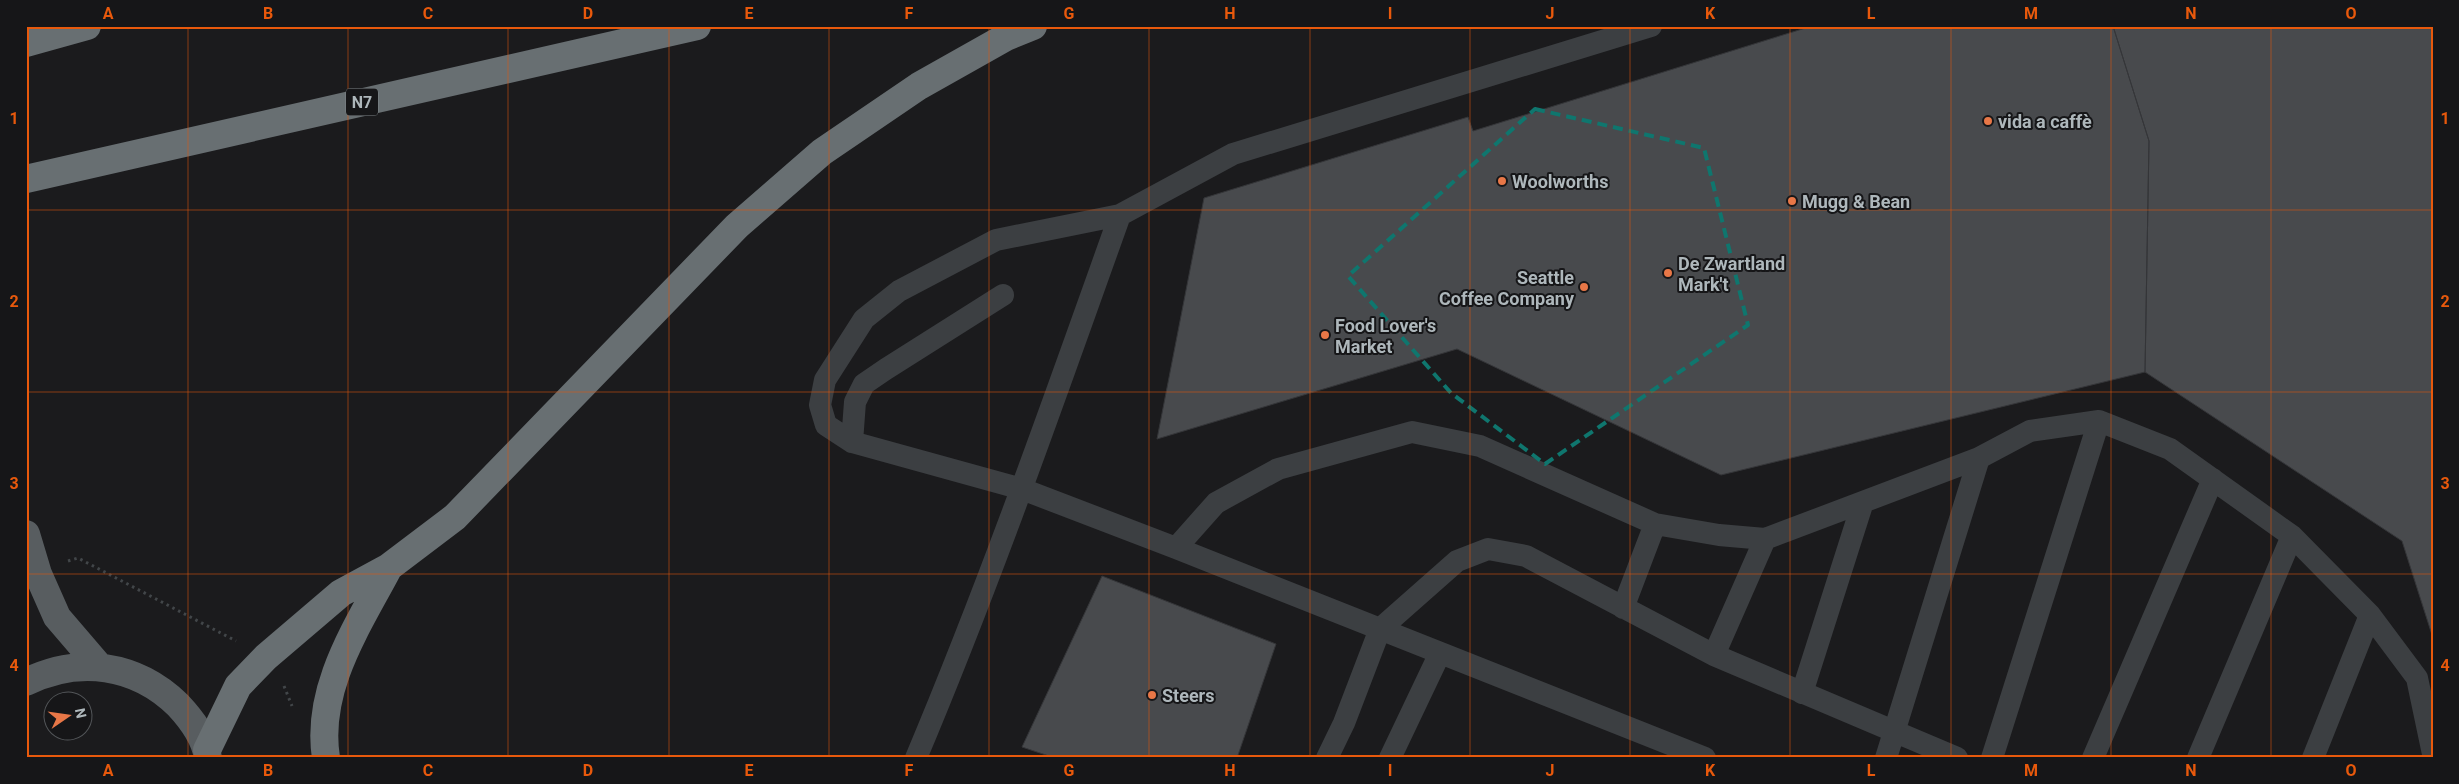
<svg xmlns="http://www.w3.org/2000/svg" width="2459" height="784" viewBox="0 0 2459 784" font-family="Roboto,sans-serif">
<style>
.building{fill:#484a4d;stroke:#353639}
.lines{fill:none;stroke-linecap:round;stroke-linejoin:round}
.path{stroke:#424649;stroke-width:3;stroke-dasharray:2.5 4;stroke-linecap:butt}
.service{stroke:#3c3f42;stroke-width:22}
.primary{stroke:#585d60;stroke-width:28}
.motorway{stroke:#686f72;stroke-width:28}
.marked{fill:none;stroke:#0f766e;stroke-width:4;stroke-dasharray:10 6;stroke-linejoin:round}
.grid{fill:none;stroke:#e8590c;stroke-width:1;stroke-opacity:0.55}
.poi-dot{fill:#e87747;stroke:#161618;stroke-width:2}
.labels{text-anchor:middle;dominant-baseline:central;stroke-width:4;stroke-linejoin:round;paint-order:stroke}
.shield{fill:#161618;stroke:#80878a;stroke-width:1}
.shield-label{font-size:16px;font-weight:bold;fill:#aeb7bb}
.poi-label{font-size:18px;font-weight:bold;fill:#aeb7bb;stroke:#161618;text-anchor:start}
.neatline{fill:none;stroke:#e8590c;stroke-width:2}
.grid-label{font-size:16px;text-anchor:middle;font-weight:bold;fill:#e8590c}
</style>
<rect width="100%" height="100%" fill="#1b1b1d"/>
<path class="building" d="M 1812,26 L 2113,26 L 2149,141 L 2145,372 L 1721,475 L 1457,349 L 1157,439 L 1204,198 L 1468,117 L 1473,131 Z
M 2113,26 L 2433,26 L 2433,638 L 2402,541 L 2145,372 L 2149,141 Z
M 1102,576 L 1276,644 L 1237,758 L 1055,758 L 1022,747 Z"/>
<g class="lines">
<path class="path" d="M 68,561 L 78,558 L 236,641
M 284,686 L 292,706"/>
<path class="service" d="M 1120,215 L 996,240 L 899,291 L 864,319 L 825,380 L 820,405 L 826,425 L 852,442 L 1022,489 L 1176,548 L 1705,758
M 852,442 L 855,402 L 864,384 L 886,369 L 1003,295
M 1176,548 L 1216,503 L 1278,469 L 1412,432 L 1480,446 L 1655,524 L 1719,535 L 1765,539 L 1979,458 L 2030,431 L 2099,421 L 2170,449 L 2292,536 L 2370,615 L 2417,678 L 2433,754
M 1623,608 L 1655,524
M 1714,655 L 1765,539
M 1802,693 L 1862,505
M 916,758 C 991,580 1055,397 1120,215 L 1233,154 L 1651,26
M 1327,758 L 1344,723 L 1380,629 L 1457,561 L 1488,549 L 1526,556 L 1714,655 L 1957,758
M 1390,758 L 1440,653
M 1886,758 L 1979,458
M 1992,758 L 2099,421
M 2093,758 L 2213,479
M 2198,758 L 2292,536
M 2313,758 L 2370,615"/>
<path class="primary" d="M 26,534 L 38,574 L 57,617 L 99,666
M 26,682 C 79,656 136,664 178,705 C 192,720 205,737 208,758"/>
<path class="motorway" d="M 26,43 L 87,26
M 26,179 L 697,26
M 207,750 L 238,686 L 266,657 L 341,593 L 389,567 L 455,517 L 737,226 L 822,152 L 919,86 L 1006,37 L 1033,26
M 326,758 C 315,688 358,626 389,567"/>
</g>
<path class="marked" d="M 1535,109 L 1704,148 L 1748,325 L 1545,464 L 1451,393 L 1348,276 Z"/>
<path class="grid" d="M 188,26 L 188,758M 348,26 L 348,758M 508,26 L 508,758M 669,26 L 669,758M 829,26 L 829,758M 989,26 L 989,758M 1149,26 L 1149,758M 1310,26 L 1310,758M 1470,26 L 1470,758M 1630,26 L 1630,758M 1790,26 L 1790,758M 1951,26 L 1951,758M 2111,26 L 2111,758M 2271,26 L 2271,758M 26,210 L 2433,210M 26,392 L 2433,392M 26,574 L 2433,574"/>
<g class="poi-dot">
<circle cx="1988" cy="121" r="5"/>
<circle cx="1502" cy="181" r="5"/>
<circle cx="1792" cy="201" r="5"/>
<circle cx="1668" cy="273" r="5"/>
<circle cx="1584" cy="287" r="5"/>
<circle cx="1325" cy="335" r="5"/>
<circle cx="1152" cy="695" r="5"/>
</g>
<g class="labels">
<rect class="shield" x="346" y="88.5" width="32" height="27" rx="4"/>
<g class="shield-label">
<text x="362" y="102">N7</text>
</g>
<g class="poi-label">
<text x="1998" y="121">vida a caffè</text>
<text x="1512" y="181">Woolworths</text>
<text x="1802" y="201">Mugg &amp; Bean</text>
<text x="1678" y="263">De Zwartland<tspan x="1678" dy="21">Mark't</tspan></text>
<text x="1574" y="277" text-anchor="end">Seattle<tspan x="1574" dy="21">Coffee Company</tspan></text>
<text x="1335" y="325">Food Lover's<tspan x="1335" dy="21">Market</tspan></text>
<text x="1162" y="695">Steers</text>
</g>
</g>
<rect width="2459" height="784" fill="none" stroke="#161618" stroke-width="55"/>
<g transform="translate(68 716) rotate(77)"><circle r="24" fill="#161618" stroke="#535659"/>
<path d="M0-4L9 19L0 12L-9 19Z" fill="#e87747"/>
<text y="-8" font-size="14" font-weight="bold" text-anchor="middle" fill="#aeb7bb">N</text>
</g>
<rect x="28" y="28" width="2404" height="728" class="neatline"/>
<g class="grid-label">
<text x="108" y="19">A</text>
<text x="268" y="19">B</text>
<text x="428" y="19">C</text>
<text x="588" y="19">D</text>
<text x="749" y="19">E</text>
<text x="909" y="19">F</text>
<text x="1069" y="19">G</text>
<text x="1230" y="19">H</text>
<text x="1390" y="19">I</text>
<text x="1550" y="19">J</text>
<text x="1710" y="19">K</text>
<text x="1871" y="19">L</text>
<text x="2031" y="19">M</text>
<text x="2191" y="19">N</text>
<text x="2351" y="19">O</text>
<text x="14" y="124">1</text>
<text x="2445" y="124">1</text>
<text x="14" y="307">2</text>
<text x="2445" y="307">2</text>
<text x="14" y="489">3</text>
<text x="2445" y="489">3</text>
<text x="14" y="671">4</text>
<text x="2445" y="671">4</text>
<text x="108" y="776">A</text>
<text x="268" y="776">B</text>
<text x="428" y="776">C</text>
<text x="588" y="776">D</text>
<text x="749" y="776">E</text>
<text x="909" y="776">F</text>
<text x="1069" y="776">G</text>
<text x="1230" y="776">H</text>
<text x="1390" y="776">I</text>
<text x="1550" y="776">J</text>
<text x="1710" y="776">K</text>
<text x="1871" y="776">L</text>
<text x="2031" y="776">M</text>
<text x="2191" y="776">N</text>
<text x="2351" y="776">O</text>
</g>
</svg>
